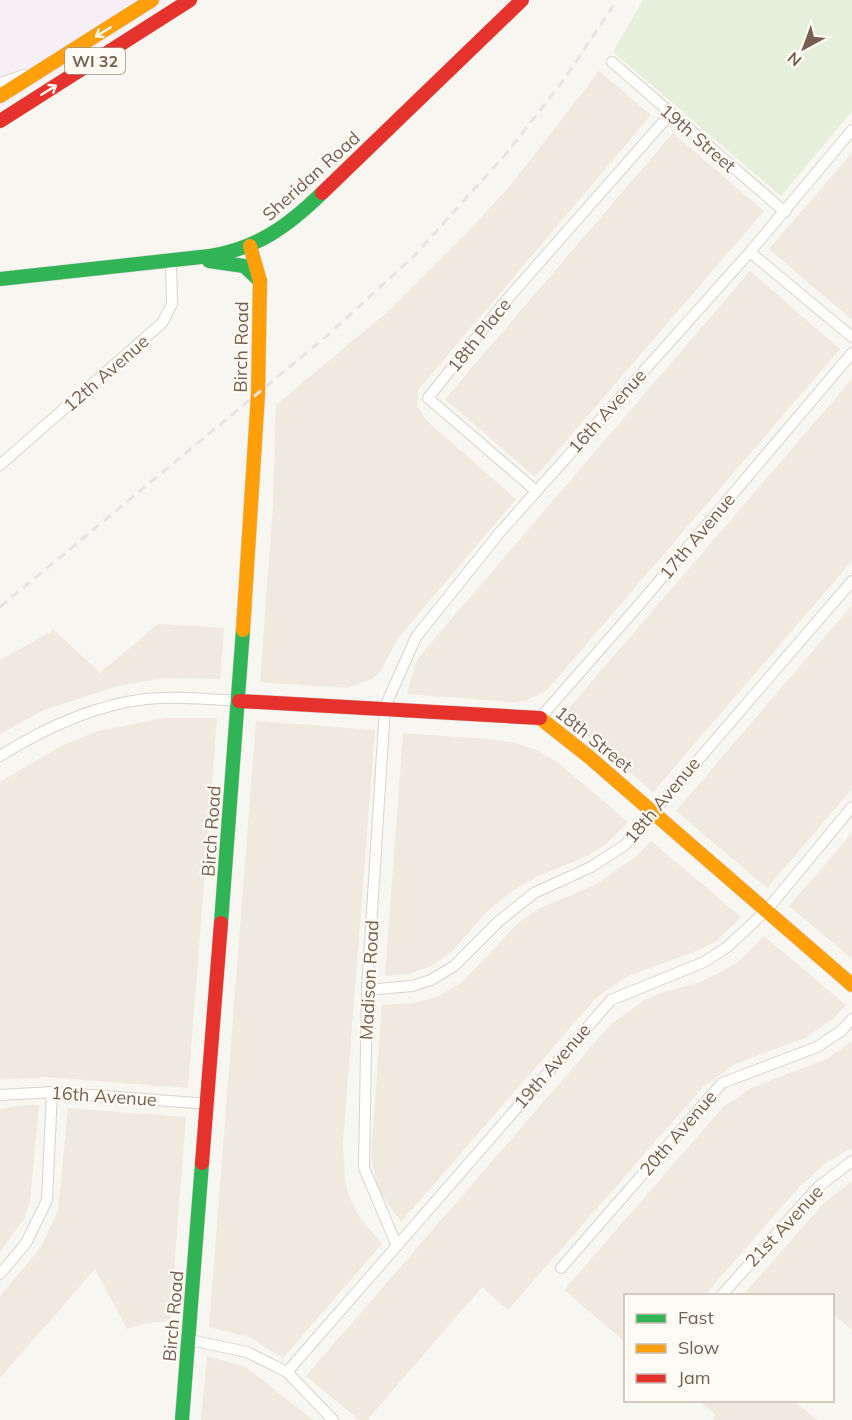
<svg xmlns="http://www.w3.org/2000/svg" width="852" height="1420" viewBox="0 0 852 1420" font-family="Mulish,sans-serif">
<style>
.residential{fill:#f0e9df}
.education{fill:#f6eff5}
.green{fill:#e5efdc}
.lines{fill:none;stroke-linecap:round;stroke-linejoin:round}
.street-casing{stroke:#d8d3ce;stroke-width:12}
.fast-casing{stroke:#d8d3ce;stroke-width:15}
.slow-casing{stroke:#d8d3ce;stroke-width:15}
.jam-casing{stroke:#d8d3ce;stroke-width:15}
.street{stroke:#fefefd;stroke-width:10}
.fast{stroke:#30b455;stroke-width:14}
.slow{stroke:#ff9f0a;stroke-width:14}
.jam{stroke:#e5322d;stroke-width:14}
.rail{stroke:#e6e4e6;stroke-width:3;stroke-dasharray:9 6;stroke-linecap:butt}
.oneway{stroke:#fefaf4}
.labels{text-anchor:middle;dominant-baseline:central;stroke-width:4.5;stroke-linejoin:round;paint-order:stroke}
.shield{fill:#fefaf4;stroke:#9f8e81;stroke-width:1.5}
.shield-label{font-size:16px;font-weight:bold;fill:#765f50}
.street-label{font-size:18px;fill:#765f50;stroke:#fefaf4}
</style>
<rect width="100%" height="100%" fill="#f8f6f0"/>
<path class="residential" d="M 599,71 L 651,115 L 418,390 L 417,407 L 427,421 L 516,499 L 398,638 L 381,670 L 372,679 L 348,688 L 260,682 L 273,505 L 276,405 L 386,313 L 470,229 L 510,186 Z
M 673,133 L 764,211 L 535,477 L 445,399 Z
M 852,153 L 852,320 L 769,249 Z
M 750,271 L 840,349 L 547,690 L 527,700 L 515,702 L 407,694 L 415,665 L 423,652 Z
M 852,379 L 852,561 L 653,792 L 562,716 Z
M 852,605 L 852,789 L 767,888 L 676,811 Z
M 158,624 L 224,628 L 220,679 L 167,678 L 121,685 L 44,710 L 0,734 L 0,660 L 54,630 L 100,673 Z
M 164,718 L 217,718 L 188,1088 L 44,1077 L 0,1080 L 0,782 L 61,746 L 98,731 Z
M 256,721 L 375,730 L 343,1143 L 345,1181 L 349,1196 L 358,1215 L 382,1244 L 283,1358 L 249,1337 L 209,1327 Z
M 403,733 L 488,739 L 516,743 L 539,751 L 561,765 L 628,822 L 605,845 L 587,856 L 536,877 L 509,893 L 487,912 L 451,952 L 431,966 L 409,974 L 385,976 Z
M 852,833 L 852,959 L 789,906 Z
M 651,841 L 741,917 L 716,941 L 699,950 L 626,977 L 597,997 L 401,1222 L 378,1190 L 371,1156 L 382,1005 L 414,1003 L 439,996 L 461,983 L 519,922 L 540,908 L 595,885 L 638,855 Z
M 764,936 L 846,1005 L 833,1019 L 805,1038 L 735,1064 L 703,1087 L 508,1310 L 482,1287 L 367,1420 L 359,1420 L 306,1376 L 610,1025 L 643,1001 L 658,994 L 700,982 L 723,971 L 739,961 Z
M 852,1041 L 852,1148 L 827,1162 L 800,1186 L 705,1295 L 626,1296 L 625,1342 L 564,1290 L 723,1107 L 753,1087 L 827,1059 Z
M 23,1105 L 39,1105 L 30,1201 L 24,1219 L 0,1252 L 0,1109 Z
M 68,1108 L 186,1117 L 170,1321 L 147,1323 L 127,1329 L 95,1269 L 0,1378 L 0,1296 L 41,1247 L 58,1211 Z
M 852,1181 L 852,1330 L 833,1314 L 832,1296 L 743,1295 L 823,1204 Z
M 207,1356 L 246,1367 L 313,1420 L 201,1420 Z
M 699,1401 L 794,1401 L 817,1420 L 712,1420 L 716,1415 Z"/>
<path class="education" d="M 0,0 L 168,0 L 0,108 Z"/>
<path class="green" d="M 643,0 L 852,0 L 852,111 L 781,196 L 613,52 Z"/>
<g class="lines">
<defs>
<path id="street" d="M 612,62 L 785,212
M 0,83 L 24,75
M 750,252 L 852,337
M 0,465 L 162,323 L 172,304 L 171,260
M 535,490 L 428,398 L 503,304 L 670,114
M 540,718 L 638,606 L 852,353
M 0,756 C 43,729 95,705 146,699 C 177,696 208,699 239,701
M 367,990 L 412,986 L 431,980 L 454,966 L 498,922 L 534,893 L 591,867 L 625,845 L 852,581
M 0,1095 L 52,1092 L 209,1104
M 397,1246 L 364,1168 L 367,990 L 385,707 L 416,637 L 501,531 L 750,252 L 852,130
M 561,1268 L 722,1083 L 817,1047 L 841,1031 L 852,1019
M 0,1274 L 26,1243 L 47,1200 L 52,1092
M 721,1296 L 817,1188 L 852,1161
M 190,1340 L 247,1352 L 287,1372 L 333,1420
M 287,1372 L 611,1000 L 704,962 L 727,947 L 766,911 L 852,807"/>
<path id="fast" d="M 209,261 L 244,266 L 260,281
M 0,279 L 210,256 C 258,248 288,226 322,193
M 221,923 L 243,630
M 182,1420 L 202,1163"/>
<path id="slow" d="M 0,96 L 152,0
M 243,630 L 258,394 L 260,281 L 250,246
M 540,718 L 588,756 L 852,985"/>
<path id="jam" d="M 0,121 L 190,0
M 322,193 L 522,0
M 239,701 L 540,718
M 202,1163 L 221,923"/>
</defs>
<use href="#street" class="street-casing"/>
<use href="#fast" class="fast-casing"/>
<use href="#slow" class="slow-casing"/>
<use href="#jam" class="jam-casing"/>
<use href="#street" class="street"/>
<use href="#fast" class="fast"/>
<use href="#slow" class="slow"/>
<use href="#jam" class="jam"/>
<path class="rail" d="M 0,607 L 328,335 L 414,256 L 505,155 L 563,81 L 617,0"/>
</g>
<defs><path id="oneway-shaft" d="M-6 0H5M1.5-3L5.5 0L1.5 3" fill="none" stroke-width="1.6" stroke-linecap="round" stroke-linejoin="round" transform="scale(1.5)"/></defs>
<g class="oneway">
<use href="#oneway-shaft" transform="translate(103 32) rotate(148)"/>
<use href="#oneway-shaft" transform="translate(49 90) rotate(-32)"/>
</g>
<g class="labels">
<rect class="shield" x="65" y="48" width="60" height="26" rx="4.5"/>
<g class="shield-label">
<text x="95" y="61">WI 32</text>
</g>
<g class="street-label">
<text transform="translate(698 138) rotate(41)">19th Street</text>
<text transform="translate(311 176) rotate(-42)">Sheridan Road</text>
<text transform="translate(479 335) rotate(-51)">18th Place</text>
<text transform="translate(241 347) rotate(-89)">Birch Road</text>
<text transform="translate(106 373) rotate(-41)">12th Avenue</text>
<text transform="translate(607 411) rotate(-48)">16th Avenue</text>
<text transform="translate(697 536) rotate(-50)">17th Avenue</text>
<text transform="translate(594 739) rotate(39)">18th Street</text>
<text transform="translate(662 800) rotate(-50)">18th Avenue</text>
<text transform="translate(211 831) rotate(-86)">Birch Road</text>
<text transform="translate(369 980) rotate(-87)">Madison Road</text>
<text transform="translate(552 1066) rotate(-49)">19th Avenue</text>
<text transform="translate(104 1096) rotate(4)">16th Avenue</text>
<text transform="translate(678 1133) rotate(-49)">20th Avenue</text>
<text transform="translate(784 1226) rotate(-47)">21st Avenue</text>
<text transform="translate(173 1316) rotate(-85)">Birch Road</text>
</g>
</g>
<rect x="624" y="1294" width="210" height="108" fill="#fefaf4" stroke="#c8bcb2" stroke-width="1.5"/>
<rect x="636" y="1314" width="30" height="9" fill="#30b455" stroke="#c8bcb2" stroke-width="1.5"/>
<text x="678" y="1324" font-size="18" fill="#765f50">Fast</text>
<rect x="636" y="1344" width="30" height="9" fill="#ff9f0a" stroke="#c8bcb2" stroke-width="1.5"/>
<text x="678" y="1354" font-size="18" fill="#765f50">Slow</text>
<rect x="636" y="1374" width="30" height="9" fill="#e5322d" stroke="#c8bcb2" stroke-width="1.5"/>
<text x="678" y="1384" font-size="18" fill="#765f50">Jam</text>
<g transform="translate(804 48) rotate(221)" stroke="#fefaf4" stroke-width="4.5" paint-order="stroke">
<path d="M0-4.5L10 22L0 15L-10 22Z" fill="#765f50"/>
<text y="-9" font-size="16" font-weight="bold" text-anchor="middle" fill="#765f50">N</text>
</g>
</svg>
